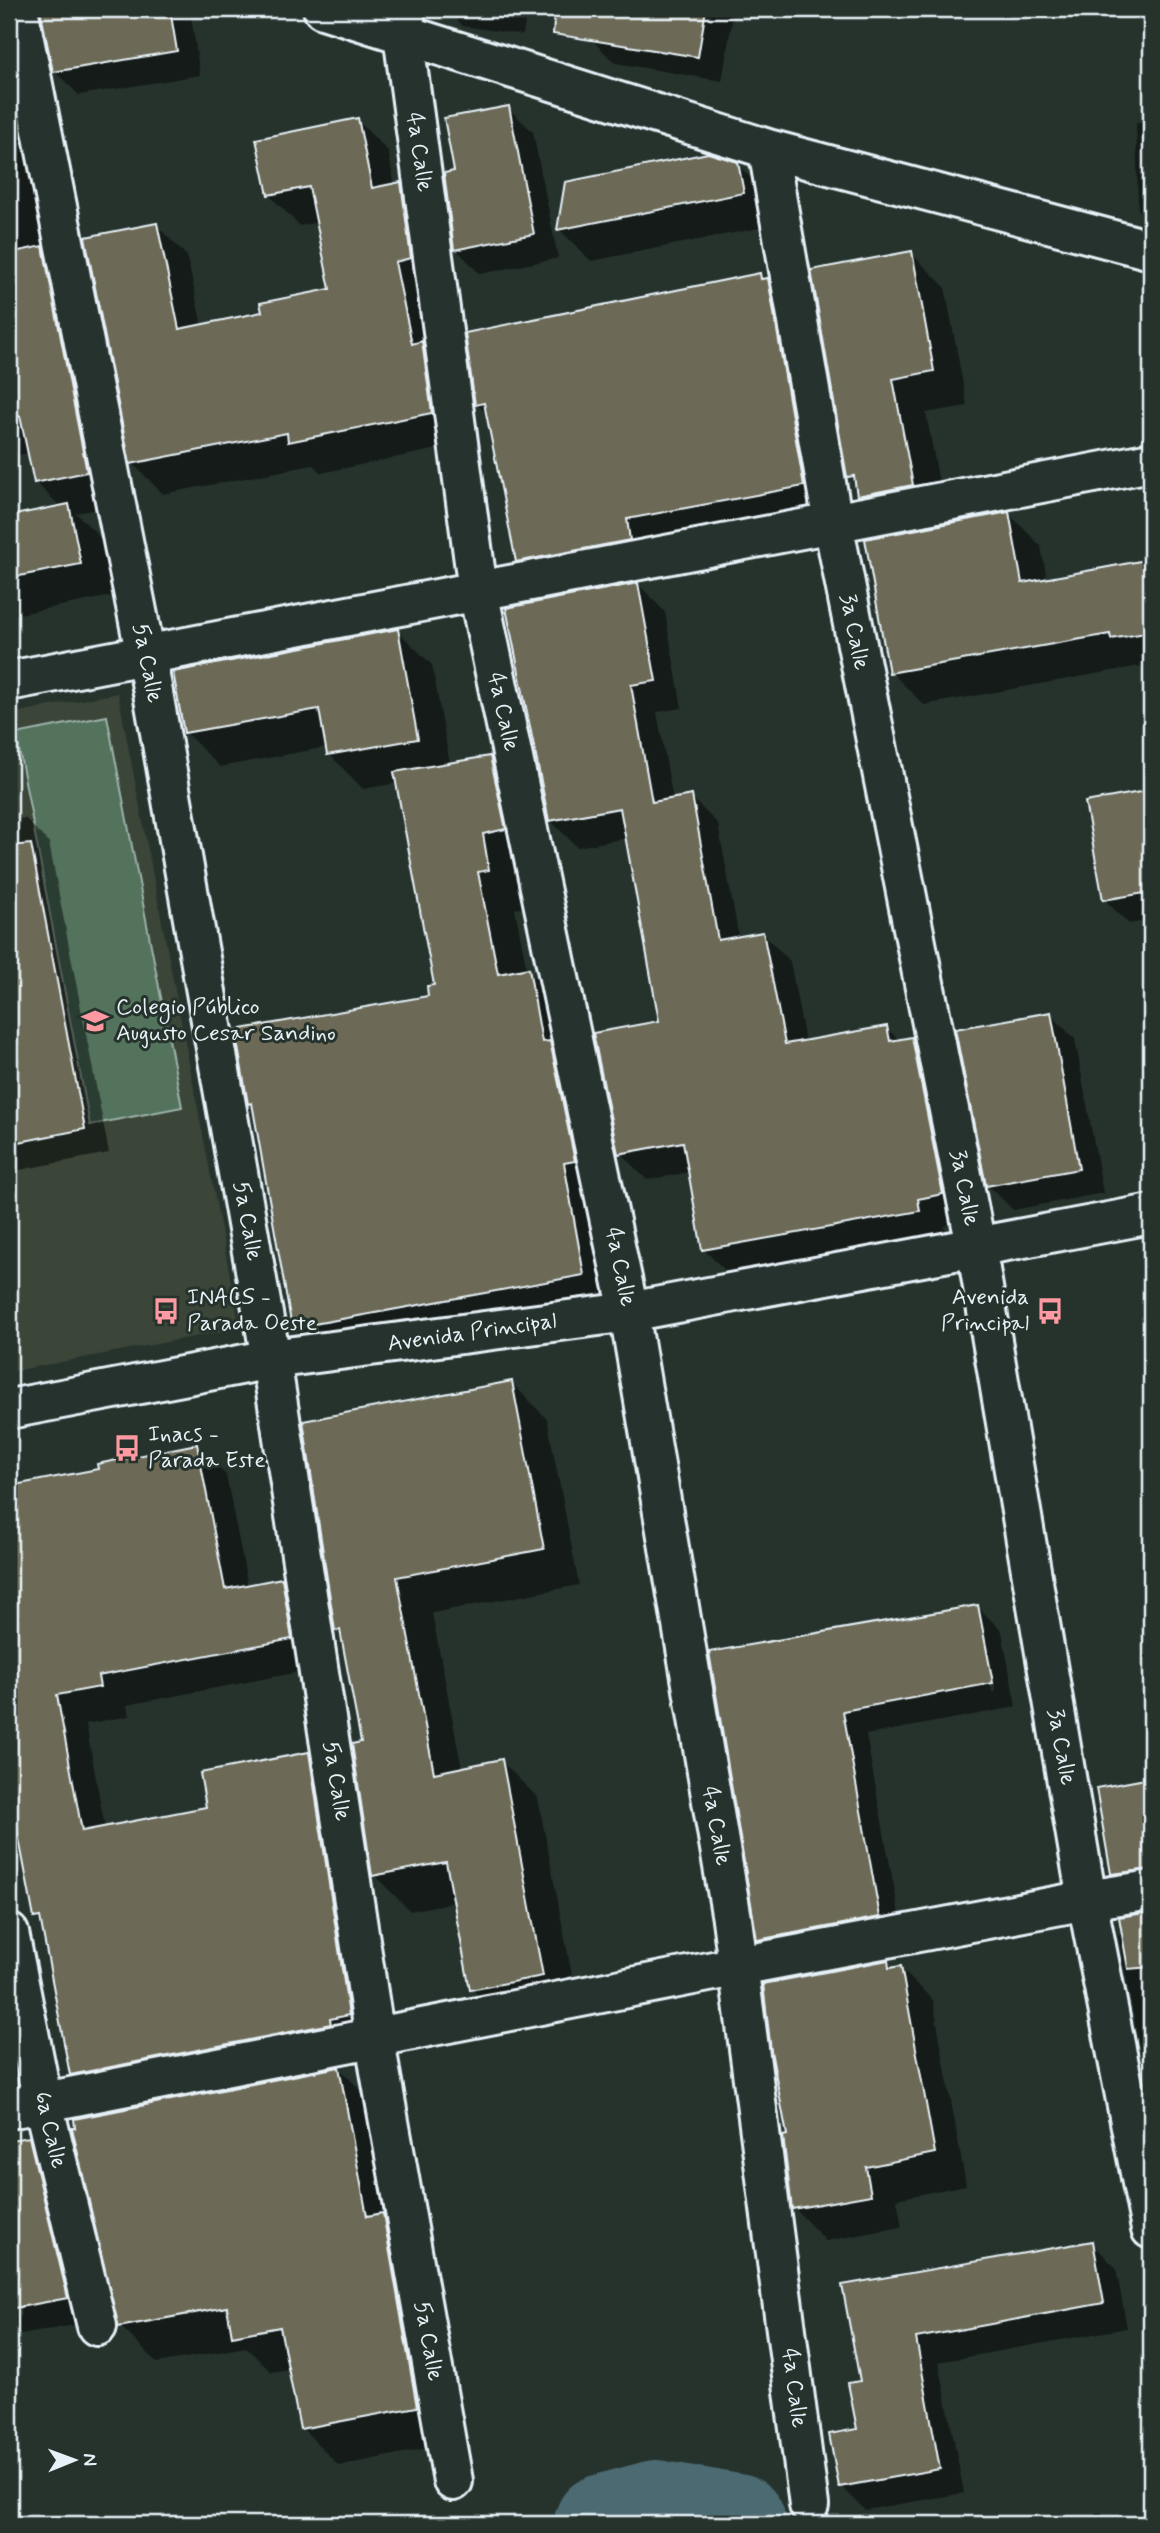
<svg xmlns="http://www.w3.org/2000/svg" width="1160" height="2533" viewBox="0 0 1160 2533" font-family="Mynerve,sans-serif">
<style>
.built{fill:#3b4439}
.garden{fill:#52735d;stroke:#9db2aa;stroke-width:2}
.shadow{fill:#0007;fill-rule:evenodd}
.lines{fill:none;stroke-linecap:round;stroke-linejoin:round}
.river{stroke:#4b6b72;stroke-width:100}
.building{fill:#6c6b56;stroke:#e8f1f8;stroke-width:2}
.minor-casing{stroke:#e8f1f8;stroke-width:44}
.minor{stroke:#26332d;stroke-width:38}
.labels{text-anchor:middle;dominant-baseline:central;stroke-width:6;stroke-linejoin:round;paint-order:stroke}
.street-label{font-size:23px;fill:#e8f1f8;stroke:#26332d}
.poi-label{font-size:23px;fill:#e8f1f8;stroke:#26332d;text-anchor:start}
</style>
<rect width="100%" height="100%" fill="#26332d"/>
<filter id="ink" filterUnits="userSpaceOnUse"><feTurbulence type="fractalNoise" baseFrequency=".0143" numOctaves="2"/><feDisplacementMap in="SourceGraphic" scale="14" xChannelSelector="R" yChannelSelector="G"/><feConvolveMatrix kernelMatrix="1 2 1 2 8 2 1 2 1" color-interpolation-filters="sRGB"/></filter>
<g filter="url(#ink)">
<path class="built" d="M 118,693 L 240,1328 L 9,1372 L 9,714 Z"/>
<path class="garden" d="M 107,716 L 182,1107 L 90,1125 L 16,734 Z"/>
<path class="shadow" d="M 9,9 L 119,505 L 76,513 L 101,538 L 112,596 L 9,616 L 9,517 L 61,507 L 35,482 L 29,453 L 18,455 L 11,448 L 9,449 Z
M 42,9 L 190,9 L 200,75 L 79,95 L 54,71 Z
M 446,9 L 527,9 L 523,35 L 463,26 Z
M 596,9 L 734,9 L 722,81 L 615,63 L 591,39 Z
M 508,108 L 533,132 L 558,258 L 480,274 L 456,249 L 456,173 Z
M 357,120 L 388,151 L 399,207 L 402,186 L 425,209 L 435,283 L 414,287 L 423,334 L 436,347 L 462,444 L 321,473 L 313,465 L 163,494 L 132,463 L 156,225 L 187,256 L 202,326 L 264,314 L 332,290 L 318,222 L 300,226 L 269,195 Z
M 1151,122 L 1151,223 L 1138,209 L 1136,123 Z
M 737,164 L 770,197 L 775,225 L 591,261 L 559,229 Z
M 911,253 L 945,287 L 967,406 L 926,413 L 946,519 L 893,530 L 859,495 L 857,484 L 849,476 Z
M 759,275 L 765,280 L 768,280 L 801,313 L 837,519 L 551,594 L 517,561 L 489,416 L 477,404 Z
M 1008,513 L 1041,546 L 1047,580 L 1151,560 L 1151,670 L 1145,671 L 1140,666 L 924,705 L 891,672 Z
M 638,584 L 665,612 L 682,708 L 657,712 L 673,800 L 691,797 L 718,824 L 739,938 L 763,934 L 790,961 L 805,1042 L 887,1028 L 900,1041 L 912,1039 L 939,1066 L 970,1221 L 944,1226 L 946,1238 L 731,1276 L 703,1249 L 690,1172 L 647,1180 L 620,1153 L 661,1022 L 628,838 L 577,847 L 550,820 Z
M 398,631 L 432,665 L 450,764 L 490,757 L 527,795 L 526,907 L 515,909 L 527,970 L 566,1008 L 620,1312 L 331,1364 L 294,1327 L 254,1108 L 250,1103 L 430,997 L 436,986 L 398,783 L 363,789 L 329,754 L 327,747 L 220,767 L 186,733 Z
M 1151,791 L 1151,920 L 1129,924 L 1105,900 L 1087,803 Z
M 25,818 L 49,843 L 109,1153 L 9,1172 L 9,821 Z
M 1050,1014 L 1075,1039 L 1103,1193 L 1013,1210 L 988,1185 Z
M 511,1382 L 547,1419 L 579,1585 L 432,1613 L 462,1769 L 501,1761 L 538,1798 L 579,2012 L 508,2025 L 472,1989 L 455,1902 L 410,1911 L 374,1875 L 363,1743 L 343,1637 L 336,1630 Z
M 197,1446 L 226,1475 L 248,1587 L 282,1580 L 311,1609 L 320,1668 L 127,1705 L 129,1716 L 86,1724 L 105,1828 L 209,1808 L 308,1754 L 338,1783 L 378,2044 L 101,2103 L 72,2074 L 44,1926 L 35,1917 L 12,1794 L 9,1790 L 9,1487 L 101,1470 Z
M 978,1607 L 1002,1631 L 1016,1707 L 866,1735 L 904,1941 L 783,1964 L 759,1940 L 711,1654 ZM 982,1632 L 985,1632 L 996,1692 L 992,1692 Z
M 1151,1780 L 1151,1896 L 1137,1898 L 1113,1873 L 1098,1789 Z
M 1151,1914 L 1151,2086 L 1146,2081 L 1118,1935 L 1124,1934 L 1121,1919 Z
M 887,1962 L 894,1969 L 900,1968 L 933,2000 L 966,2185 L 897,2199 L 902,2227 L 826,2241 L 794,2208 L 789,2136 Z
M 339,2068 L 376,2106 L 453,2443 L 339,2466 L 302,2428 L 290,2369 L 271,2372 L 246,2347 L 157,2363 L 120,2326 ZM 236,2303 L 236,2307 L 144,2324 L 144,2320 Z
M 28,2138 L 53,2163 L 91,2322 L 21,2335 L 9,2323 L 9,2142 Z
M 1092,2243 L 1116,2268 L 1127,2328 L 939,2362 L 964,2493 L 865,2510 L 841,2486 L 859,2430 L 862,2382 L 844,2287 Z"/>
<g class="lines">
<path class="river" d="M 604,2524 L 656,2510 L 736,2524"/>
</g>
<path class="building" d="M 40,9 L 170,9 L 177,51 L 53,72 Z
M 555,9 L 706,9 L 698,57 L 553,34 Z
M 509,106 L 534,234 L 454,250 L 444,173 L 454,171 L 444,118 Z
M 358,118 L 372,188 L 401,182 L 411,258 L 395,262 L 412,344 L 422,341 L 432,413 L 288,442 L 287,433 L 130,464 L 85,237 L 157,223 L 179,329 L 262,312 L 260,303 L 330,289 L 309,187 L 268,195 L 256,139 Z
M 708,153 L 738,162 L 744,193 L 557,230 L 565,182 Z
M 43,246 L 87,472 L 34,483 L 20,416 L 9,418 L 9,253 Z
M 912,251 L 934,371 L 893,379 L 913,485 L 857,496 L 854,476 L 847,477 L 811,270 Z
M 760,273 L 761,279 L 768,278 L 804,486 L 627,519 L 630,540 L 516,562 L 484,403 L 475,405 L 465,333 Z
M 69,504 L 81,564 L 9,578 L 9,516 Z
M 1009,512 L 1022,583 L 1151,559 L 1151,632 L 1111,639 L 1110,634 L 889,673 L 865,539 Z
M 638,583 L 656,681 L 631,685 L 652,802 L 692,795 L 718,940 L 763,932 L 785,1044 L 887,1026 L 890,1041 L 912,1037 L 943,1194 L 918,1199 L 920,1211 L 702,1250 L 683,1142 L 618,1154 L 593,1033 L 659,1021 L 620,808 L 549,821 L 506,608 Z
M 398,629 L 418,739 L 327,755 L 319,709 L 184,733 L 173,672 Z
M 490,756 L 506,829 L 483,834 L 489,870 L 478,872 L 498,974 L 529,968 L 542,1042 L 550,1041 L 575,1161 L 564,1163 L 584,1275 L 292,1328 L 252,1103 L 248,1104 L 235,1030 L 428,996 L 427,986 L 434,985 L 394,772 Z
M 1151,790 L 1151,892 L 1103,900 L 1085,802 Z
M 31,844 L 85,1129 L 9,1144 L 9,846 Z
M 1051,1012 L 1079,1169 L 986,1186 L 955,1029 Z
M 512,1381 L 544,1549 L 397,1577 L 434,1773 L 502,1759 L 543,1976 L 470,1990 L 446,1862 L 372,1876 L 352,1744 L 361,1742 L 340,1630 L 335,1631 L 303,1421 Z
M 197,1444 L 225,1589 L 282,1578 L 292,1639 L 98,1676 L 100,1687 L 57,1695 L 82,1831 L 206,1807 L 200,1773 L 309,1752 L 349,2015 L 330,2019 L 331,2024 L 70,2075 L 40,1917 L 34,1918 L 9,1786 L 9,1486 L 98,1469 L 97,1464 Z
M 978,1605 L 993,1683 L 843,1711 L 880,1917 L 757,1940 L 709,1652 Z
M 1151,1778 L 1151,1869 L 1111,1874 L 1096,1788 Z
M 1151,1912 L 1151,1967 L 1128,1969 L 1119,1917 Z
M 888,1960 L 889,1968 L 901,1966 L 935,2153 L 866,2167 L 871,2195 L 792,2209 L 783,2136 L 787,2135 L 771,2051 L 763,1984 Z
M 339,2067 L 367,2216 L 383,2213 L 417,2407 L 300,2429 L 280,2327 L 232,2336 L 227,2307 L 118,2327 L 72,2128 L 75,2128 L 74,2119 Z
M 29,2137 L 68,2298 L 9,2309 L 9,2140 Z
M 1093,2241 L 1104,2303 L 916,2338 L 940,2469 L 839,2487 L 829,2434 L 857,2429 L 848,2383 L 860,2381 L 842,2285 Z"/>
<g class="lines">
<defs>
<path id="minor" d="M 18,9 L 152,687 L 271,1359 L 380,2071 L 453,2481
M 323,9 L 768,149 L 1151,250
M 406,9 L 403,34 L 478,591 L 629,1312 L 732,1919 L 809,2505
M 768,149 L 833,523 L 976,1246 L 1087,1900 L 1151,2229
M 9,681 L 1151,462
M 9,1409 L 271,1359 L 629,1312 L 1151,1214
M 9,1933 L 43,2103 L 97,2326
M 9,2109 L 739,1966 L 1087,1900 L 1151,1890"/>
</defs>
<use href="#minor" class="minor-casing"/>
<use href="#minor" class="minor"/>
</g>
</g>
<defs>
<symbol id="university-bare" viewBox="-9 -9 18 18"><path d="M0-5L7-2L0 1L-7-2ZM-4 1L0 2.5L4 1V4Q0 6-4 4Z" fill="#ff9aa2" stroke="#26332d" stroke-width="2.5" paint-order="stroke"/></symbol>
<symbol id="bus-bare" viewBox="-9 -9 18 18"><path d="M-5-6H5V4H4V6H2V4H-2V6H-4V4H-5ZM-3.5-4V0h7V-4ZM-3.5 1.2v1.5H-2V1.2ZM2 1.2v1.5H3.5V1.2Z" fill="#ff9aa2" stroke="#26332d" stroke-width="2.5" paint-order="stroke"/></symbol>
</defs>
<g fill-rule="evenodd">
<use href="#university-bare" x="76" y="1002" width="38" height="38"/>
<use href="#bus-bare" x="147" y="1292" width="38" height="38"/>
<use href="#bus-bare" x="1031" y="1292" width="38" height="38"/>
<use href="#bus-bare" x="108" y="1429" width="38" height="38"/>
</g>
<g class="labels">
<g class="street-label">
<text transform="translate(419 152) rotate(82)">4a Calle</text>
<text transform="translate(854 632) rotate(79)">3a Calle</text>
<text transform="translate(147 663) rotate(79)">5a Calle</text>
<text transform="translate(503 712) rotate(78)">4a Calle</text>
<text transform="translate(964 1188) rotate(79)">3a Calle</text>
<text transform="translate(247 1221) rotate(80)">5a Calle</text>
<text transform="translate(620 1267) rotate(79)">4a Calle</text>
<text transform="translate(472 1333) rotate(-8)">Avenida Principal</text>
<text transform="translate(1061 1747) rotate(80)">3a Calle</text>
<text transform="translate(336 1781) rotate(81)">5a Calle</text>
<text transform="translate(716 1826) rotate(80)">4a Calle</text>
<text transform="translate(50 2130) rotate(77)">6a Calle</text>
<text transform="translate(428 2341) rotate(80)">5a Calle</text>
<text transform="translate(794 2388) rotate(83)">4a Calle</text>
</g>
<g class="poi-label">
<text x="116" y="1008">Colegio Público<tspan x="116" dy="26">Augusto Cesar Sandino</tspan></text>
<text x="187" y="1298">INACS -<tspan x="187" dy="26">Parada Oeste</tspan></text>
<text x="1029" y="1298" text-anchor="end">Avenida<tspan x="1029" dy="26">Principal</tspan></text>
<text x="148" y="1435">Inacs -<tspan x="148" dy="26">Parada Este</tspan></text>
</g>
</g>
<rect width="1160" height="2533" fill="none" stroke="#26332d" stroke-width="35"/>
<rect x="18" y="18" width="1125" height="2498" fill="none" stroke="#e8f1f8" stroke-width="2.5" filter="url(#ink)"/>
<g transform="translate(74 2460) rotate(89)" stroke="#26332d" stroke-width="5" paint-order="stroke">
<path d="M0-5L12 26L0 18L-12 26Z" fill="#e8f1f8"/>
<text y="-10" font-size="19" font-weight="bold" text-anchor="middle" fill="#e8f1f8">N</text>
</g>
</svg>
